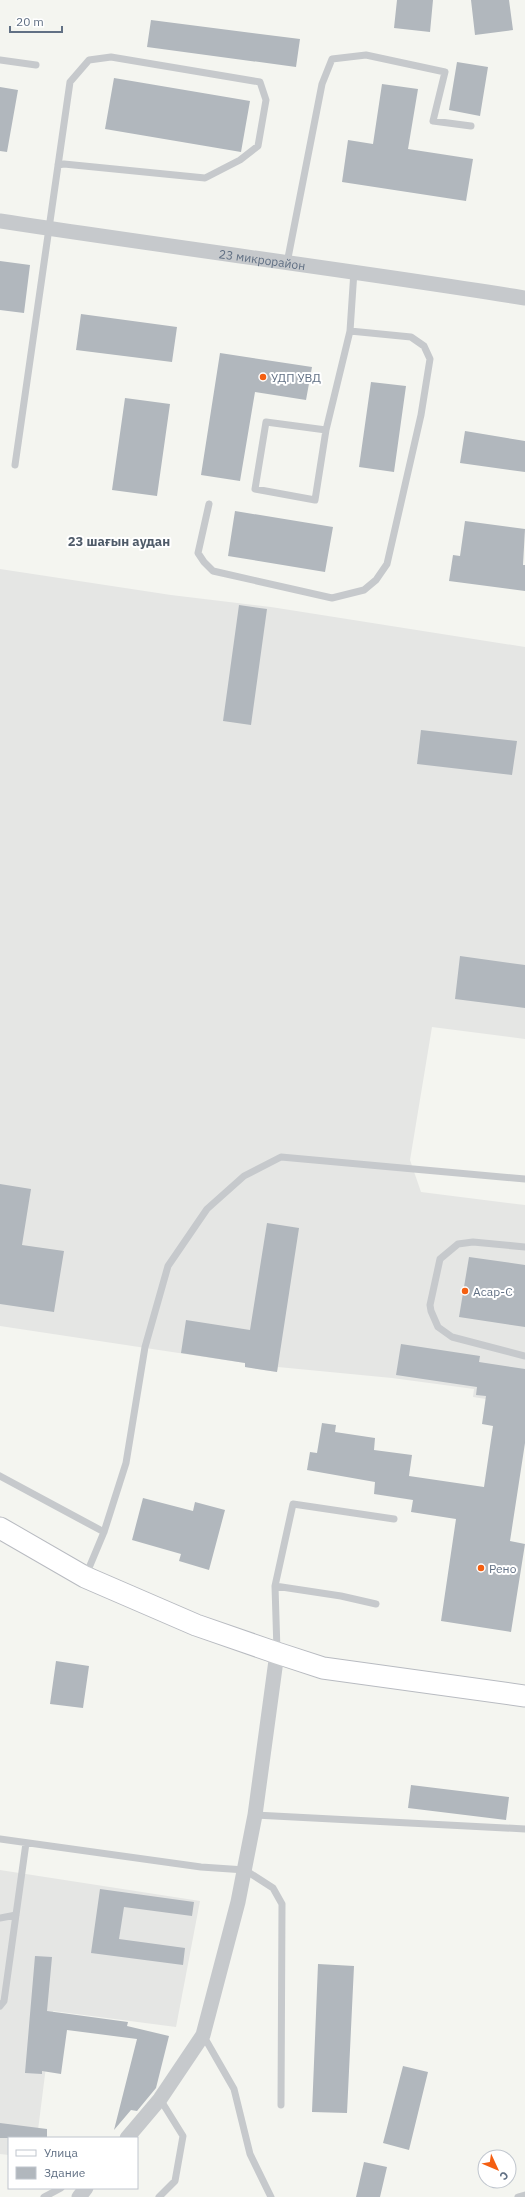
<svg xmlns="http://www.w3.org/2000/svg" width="525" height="2197" viewBox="0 0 525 2197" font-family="'IBM Plex Sans',sans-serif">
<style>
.built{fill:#e5e6e4}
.building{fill:#b1b7bd}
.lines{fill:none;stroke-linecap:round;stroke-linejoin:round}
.secondary-casing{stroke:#b8bbc1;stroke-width:23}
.lane{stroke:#c6c9cc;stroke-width:7}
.street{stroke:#c6c9cc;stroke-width:15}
.secondary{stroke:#fff;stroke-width:21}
.poi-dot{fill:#f45f11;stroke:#fff;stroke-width:1.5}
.labels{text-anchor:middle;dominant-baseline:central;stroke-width:4;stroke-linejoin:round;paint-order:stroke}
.street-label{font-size:12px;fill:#617084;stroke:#fff}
.poi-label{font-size:12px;fill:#617084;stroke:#fff;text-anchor:start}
.neighbourhood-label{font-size:13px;font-weight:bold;fill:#4f5b69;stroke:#fff}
</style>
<rect width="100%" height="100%" fill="#f4f5f0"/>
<path class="built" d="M 0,569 L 171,595 L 271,607 L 525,647 L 525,1039 L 432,1027 L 410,1160 L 421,1192 L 525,1205 L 525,1405 L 473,1397 L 474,1389 L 392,1378 L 278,1367 L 277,1372 L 245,1367 L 245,1363 L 0,1326 Z
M 0,1870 L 200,1901 L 176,2027 L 53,2011 L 37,2138 L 9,2138 L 9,2155 L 0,2154 Z"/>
<path class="building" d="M 397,0 L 433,0 L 430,32 L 394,28 Z
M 471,0 L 509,0 L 513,30 L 475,35 Z
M 151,20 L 300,39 L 296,67 L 147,47 Z
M 457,62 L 488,67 L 480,116 L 449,110 Z
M 114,78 L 250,101 L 241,152 L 105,129 Z
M 382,84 L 418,89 L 408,149 L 473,159 L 466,201 L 342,182 L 348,140 L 373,144 Z
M 0,87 L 18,90 L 7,152 L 0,151 Z
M 0,261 L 30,265 L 24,313 L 0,310 Z
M 81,314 L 177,327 L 172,362 L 76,350 Z
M 220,353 L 312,367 L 306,400 L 255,392 L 240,481 L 201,475 Z
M 371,382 L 406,386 L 394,472 L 359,467 Z
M 125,398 L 170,404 L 157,496 L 112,490 Z
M 465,431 L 525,441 L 525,472 L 460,463 Z
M 235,511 L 333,527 L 325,572 L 228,556 Z
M 465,521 L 525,529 L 523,565 L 525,565 L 525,591 L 449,581 L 453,555 L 460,556 Z
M 239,605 L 267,609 L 251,725 L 223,721 Z
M 421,730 L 517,741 L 512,775 L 417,764 Z
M 460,956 L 525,965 L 525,1008 L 455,999 Z
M 0,1184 L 31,1189 L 22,1245 L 64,1251 L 54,1312 L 0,1304 Z
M 267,1223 L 299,1228 L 277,1372 L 245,1367 L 245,1363 L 181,1353 L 186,1320 L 250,1330 Z
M 469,1257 L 525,1265 L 525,1327 L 459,1317 Z
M 401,1344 L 480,1356 L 479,1362 L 525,1369 L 525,1443 L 510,1541 L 525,1544 L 511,1632 L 441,1621 L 456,1519 L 411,1512 L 413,1500 L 374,1494 L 375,1482 L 307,1470 L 310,1452 L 317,1453 L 322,1423 L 336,1425 L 335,1432 L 375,1438 L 374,1450 L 412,1455 L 409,1476 L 484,1487 L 493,1426 L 482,1424 L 486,1396 L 476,1395 L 477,1387 L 396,1375 Z
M 143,1498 L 193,1511 L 195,1502 L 225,1510 L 209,1570 L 179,1561 L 181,1554 L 132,1540 Z
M 56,1661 L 89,1666 L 83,1708 L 50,1704 Z
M 411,1785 L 509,1797 L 506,1820 L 408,1808 Z
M 100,1889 L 194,1902 L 192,1916 L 124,1907 L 119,1939 L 185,1948 L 183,1965 L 91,1953 Z
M 35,1956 L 52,1957 L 47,2011 L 128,2022 L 127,2026 L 169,2036 L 156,2088 L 137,2111 L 131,2110 L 114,2130 L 137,2039 L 67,2030 L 61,2074 L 42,2071 L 42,2074 L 25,2073 Z
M 318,1964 L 354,1966 L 347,2113 L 312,2112 Z
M 403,2066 L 428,2072 L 409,2150 L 383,2143 Z
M 0,2123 L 47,2129 L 47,2138 L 0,2138 Z
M 364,2162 L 387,2167 L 380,2197 L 356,2197 Z"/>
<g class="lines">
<defs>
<path id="secondary" d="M 0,1528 L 85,1577 L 196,1625 L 277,1653 L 323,1668 L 525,1696"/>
</defs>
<use href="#secondary" class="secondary-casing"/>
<path class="lane" d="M 0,60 L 36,65
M 287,263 L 322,84 L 332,59 L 366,55 L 445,72 L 433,121 L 471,126
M 326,430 L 266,422 L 255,489 L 315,500 L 326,430 L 350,331 L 354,271
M 15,465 L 70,82 L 89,60 L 111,57 L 260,82 L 266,100 L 258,146 L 240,160 L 205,178 L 64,164 L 58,165
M 209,504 L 198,553 L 204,562 L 213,571 L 332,598 L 364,590 L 376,580 L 387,564 L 421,415 L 430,359 L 424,346 L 411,337 L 350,331
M 525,1247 L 473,1242 L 458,1244 L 440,1259 L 430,1305 L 431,1311 L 438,1327 L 452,1337 L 525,1356
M 0,1476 L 104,1532
M 86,1575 L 104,1532 L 126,1463 L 145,1347 L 168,1266 L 207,1209 L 244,1176 L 281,1157 L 525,1179
M 275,1586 L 341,1596 L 376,1604
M 277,1651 L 275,1586 L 293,1504 L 394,1519
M 255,1815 L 525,1829
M 0,1839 L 201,1867 L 245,1870 L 273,1888 L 282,1904 L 281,2105
M 0,1918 L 16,1915
M 0,2006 L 4,2001 L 26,1843
M 203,2035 L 234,2089 L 250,2154 L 271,2197
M 44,2197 L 61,2188
M 159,2197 L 175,2181 L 183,2136 L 160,2099
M 518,2197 L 525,2195"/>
<g class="street">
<path id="s1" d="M 0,221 C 175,248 350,270 525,298"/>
<path d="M 127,2138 L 160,2099 L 203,2035 L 238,1902 L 255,1815 L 277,1653"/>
<path d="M 79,2197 L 86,2188"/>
</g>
<use href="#secondary" class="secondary"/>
</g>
<g class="poi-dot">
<circle cx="263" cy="377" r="4"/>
<circle cx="465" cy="1291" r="4"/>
<circle cx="481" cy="1568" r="4"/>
</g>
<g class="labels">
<g class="street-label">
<text stroke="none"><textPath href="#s1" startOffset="265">23 микрорайон</textPath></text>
</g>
<g class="poi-label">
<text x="271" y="377">УДП УВД</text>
<text x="473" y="1291">Асар-С</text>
<text x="489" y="1568">Рено</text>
</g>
<g class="neighbourhood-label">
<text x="119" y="541">23 шағын аудан</text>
</g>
</g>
<rect x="8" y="2137" width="130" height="52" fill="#ffffff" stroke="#c0c6ce"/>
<rect x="16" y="2150" width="20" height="6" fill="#ffffff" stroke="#c0c6ce"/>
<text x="44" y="2157" font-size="12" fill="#617084">Улица</text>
<rect x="16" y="2167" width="20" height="12" fill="#b1b7bd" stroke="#c0c6ce"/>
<text x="44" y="2177" font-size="12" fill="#617084">Здание</text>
<g transform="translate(497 2169) rotate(134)"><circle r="19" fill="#ffffff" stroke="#c0c6ce"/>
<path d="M0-3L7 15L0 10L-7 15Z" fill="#f45f11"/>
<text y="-6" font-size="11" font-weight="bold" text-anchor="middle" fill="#617084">С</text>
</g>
<path d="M10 26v6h52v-6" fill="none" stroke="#617084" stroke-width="2"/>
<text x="16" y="26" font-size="12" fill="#617084" stroke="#ffffff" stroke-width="3" paint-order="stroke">20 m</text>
</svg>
